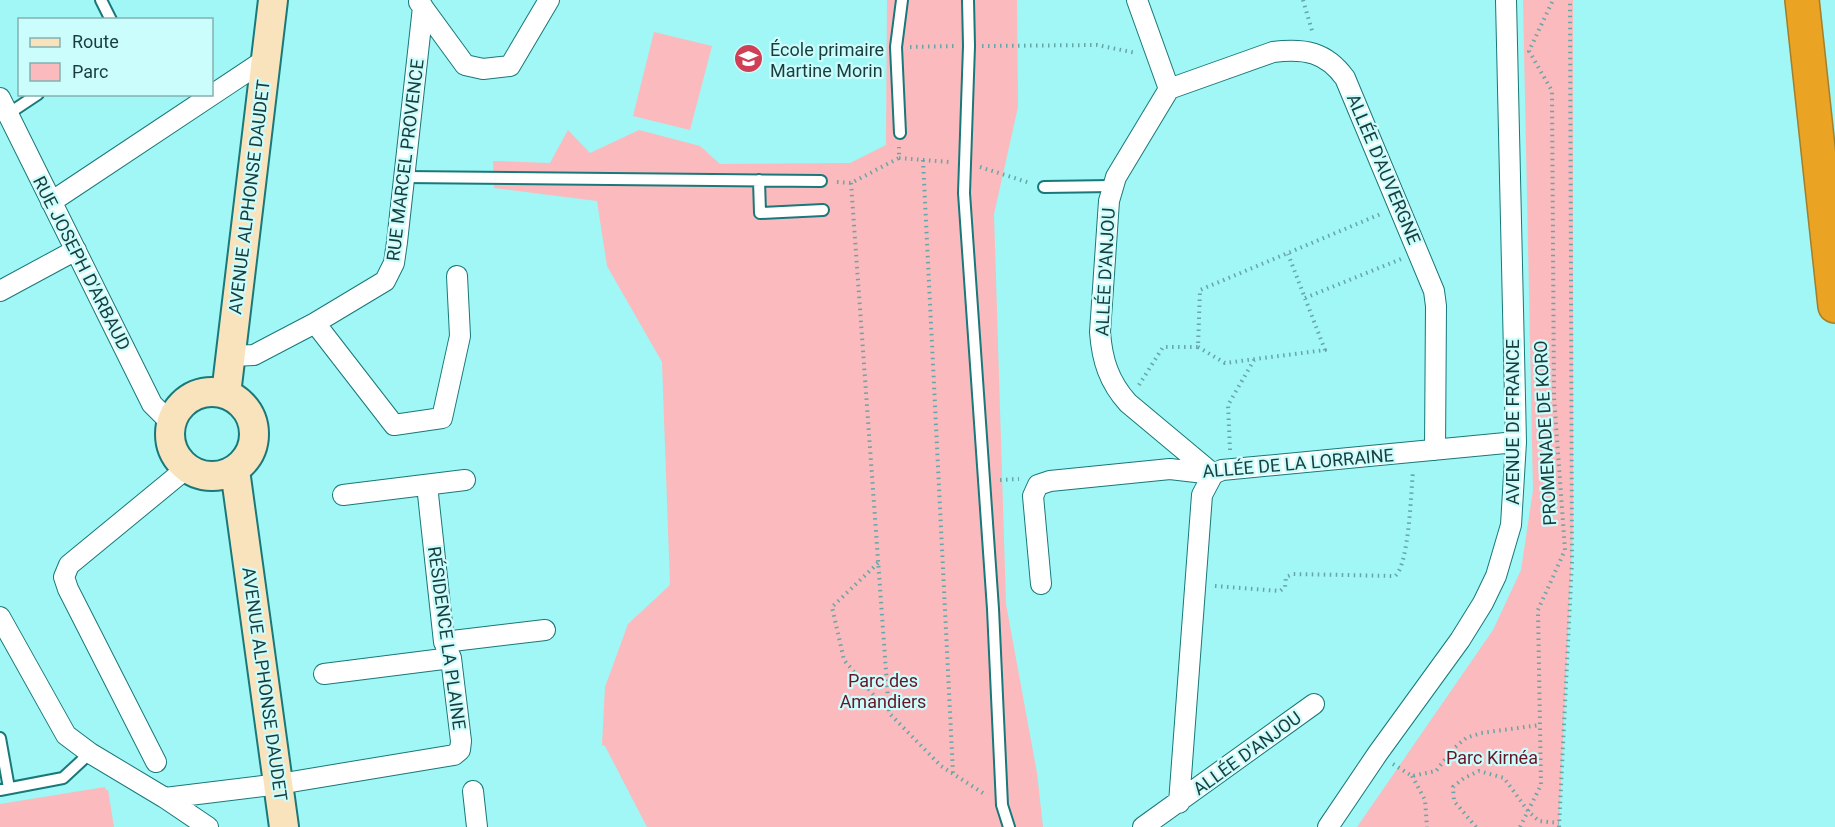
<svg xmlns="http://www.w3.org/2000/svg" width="1835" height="827" viewBox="0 0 1835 827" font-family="Roboto,sans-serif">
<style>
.green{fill:#fbbabd}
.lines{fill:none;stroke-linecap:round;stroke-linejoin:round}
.lane-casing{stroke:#197879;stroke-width:14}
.street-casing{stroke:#197879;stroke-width:22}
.secondary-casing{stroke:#197879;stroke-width:32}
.highway-casing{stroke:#a17f2c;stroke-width:36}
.path{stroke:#66a6a6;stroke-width:4;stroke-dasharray:1.5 4.5;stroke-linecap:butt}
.lane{stroke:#fff;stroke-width:10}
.street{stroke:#fff;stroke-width:20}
.secondary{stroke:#f9e3bd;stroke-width:28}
.highway{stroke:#eaa323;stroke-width:33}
.labels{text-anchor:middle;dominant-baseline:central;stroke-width:4.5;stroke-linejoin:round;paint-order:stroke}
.poi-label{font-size:18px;fill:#193d3d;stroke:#ccfdfd;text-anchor:start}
.street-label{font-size:18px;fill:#193d3d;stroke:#ccfdfd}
.park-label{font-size:18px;fill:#681625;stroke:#ccfdfd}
</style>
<rect width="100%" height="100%" fill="#a1f6f6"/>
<path class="green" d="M 887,0 L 1017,0 L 1018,107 L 994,214 L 1006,604 L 1037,773 L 1043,827 L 647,827 L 605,746 L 602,745 L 605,687 L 628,624 L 670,585 L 662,362 L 607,266 L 597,201 L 494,188 L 493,161 L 550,163 L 568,130 L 590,153 L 639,130 L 700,146 L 720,164 L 850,163 L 886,145 Z
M 1523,0 L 1573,0 L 1573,528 L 1559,827 L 1357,827 L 1493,630 L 1521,570 L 1533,490 Z
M 654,32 L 712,46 L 690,130 L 633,116 Z
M 105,787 L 106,790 L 108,790 L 114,827 L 0,827 L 0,804 Z"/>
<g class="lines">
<defs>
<path id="lane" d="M 101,0 L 111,20
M 968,0 L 969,46 L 964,193 L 993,609 L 1002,805 L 1009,827
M 8,114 L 38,94
M 900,133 L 896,47 L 902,0
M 404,177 L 821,181
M 759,180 L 760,213 L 823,210
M 1044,187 L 1112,186
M 0,738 L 9,788
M 0,790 L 63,778 L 90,753"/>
<path id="street" d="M 1137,0 L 1169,89 L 1116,177 L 1109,201 L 1100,332 C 1102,360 1109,382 1128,403 L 1213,474 L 1202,495 L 1179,803
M 419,2 L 465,65 L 483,69 L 510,66 L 549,0
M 1169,89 L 1273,52 C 1305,48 1326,52 1345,78 L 1434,291 L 1436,306 L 1435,450
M 0,98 L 152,404 L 171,423
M 51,202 L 266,59
M 0,291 L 76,250
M 315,323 L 394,425 L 442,418 L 460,336 L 457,276
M 231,356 L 254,355 L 315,323 L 385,281 L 394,263 L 397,242 L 423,7
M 343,495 L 465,480
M 1041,584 L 1033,496 L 1038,485 L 1050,481 L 1170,469 L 1213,474 L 1222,470 L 1516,442
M 0,617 L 66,735 L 90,753 L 165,798 L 208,827
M 444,642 L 545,630
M 324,674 L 451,658
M 156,762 L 68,589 L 64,577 L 69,565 L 187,468
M 473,791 L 477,827
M 165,798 L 279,784 L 454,755 L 460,750 L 461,741 L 451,658 L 444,642 L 427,485
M 1143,827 L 1314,704
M 1328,827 L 1378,753 L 1460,640 L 1483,603 L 1496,576 L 1511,525 L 1516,442 L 1506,0"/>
<path id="secondary" d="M170 434a42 42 0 1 1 84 0a42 42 0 1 1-84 0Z
M 226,394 L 273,0
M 235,470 L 284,827"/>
<path id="highway" d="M 1802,0 L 1835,306"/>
</defs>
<use href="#lane" class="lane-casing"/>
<use href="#street" class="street-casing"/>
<use href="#secondary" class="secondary-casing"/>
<use href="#highway" class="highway-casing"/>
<path class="path" d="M 1303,0 L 1313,34
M 982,46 L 1097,45 L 1136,53
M 910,47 L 954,46
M 899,158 L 949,162
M 923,160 L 953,773
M 980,167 L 1030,183
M 837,182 L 851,183 L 899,158 L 899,147
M 851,183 L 889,713 L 941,766 L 986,795
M 1305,298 L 1401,259
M 1198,347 L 1225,363 L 1325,350 L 1288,254
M 1139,385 L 1163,347 L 1198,347 L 1200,290 L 1383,213
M 1230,450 L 1228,405 L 1254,360
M 1000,480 L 1019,479
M 878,563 L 832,607 L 844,660 L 888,712
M 1215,586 L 1280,591 L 1285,587 L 1286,577 L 1293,574 L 1395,576 C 1409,565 1411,492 1413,471
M 1393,764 L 1412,776 L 1436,771 L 1453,749 L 1466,738 L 1481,733 L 1540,725
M 1412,776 L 1425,800 L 1427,827
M 1476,827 L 1454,801 L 1453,787 L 1464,778 L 1479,771 L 1504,778 L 1528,811 L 1539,821 L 1559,823
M 1520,827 L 1541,785 L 1538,610 L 1565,550 L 1554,397 L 1552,91 L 1529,51 L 1553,0
M 1559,827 L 1572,561 L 1570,0"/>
<use href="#lane" class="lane"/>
<use href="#street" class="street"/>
<use href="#secondary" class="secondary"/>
<use href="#highway" class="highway"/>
</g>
<defs>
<symbol id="school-disc" viewBox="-11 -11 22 22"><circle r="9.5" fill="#cf3f56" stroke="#ccfdfd"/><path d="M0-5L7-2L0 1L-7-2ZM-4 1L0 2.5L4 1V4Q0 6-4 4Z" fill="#fff"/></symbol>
</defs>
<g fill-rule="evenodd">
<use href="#school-disc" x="732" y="42" width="33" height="33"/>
</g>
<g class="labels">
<g class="poi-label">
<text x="770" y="49">École primaire<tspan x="770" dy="21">Martine Morin</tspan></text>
</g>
<g class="street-label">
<text transform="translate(405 160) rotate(-83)">RUE MARCEL PROVENCE</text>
<text transform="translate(1384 169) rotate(67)">ALLÉE D'AUVERGNE</text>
<text transform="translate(249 197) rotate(-83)">AVENUE ALPHONSE DAUDET</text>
<text transform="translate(82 263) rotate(63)">RUE JOSEPH D'ARBAUD</text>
<text transform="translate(1105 272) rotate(-87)">ALLÉE D'ANJOU</text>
<text transform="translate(1512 422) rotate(-90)">AVENUE DE FRANCE</text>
<text transform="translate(1545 433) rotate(-93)">PROMENADE DE KORO</text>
<text transform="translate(1298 463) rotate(-5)">ALLÉE DE LA LORRAINE</text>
<text transform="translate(447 638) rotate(82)">RÉSIDENCE LA PLAINE</text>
<text transform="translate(265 684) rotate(82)">AVENUE ALPHONSE DAUDET</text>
<text transform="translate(1247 753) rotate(-36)">ALLÉE D'ANJOU</text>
</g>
<g class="park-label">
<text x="883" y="680">Parc des<tspan x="883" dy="21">Amandiers</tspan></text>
<text x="1492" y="757">Parc Kirnéa</text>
</g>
</g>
<rect x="18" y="18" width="195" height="78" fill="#ccfdfd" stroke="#84b0b0" stroke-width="1.5"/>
<rect x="30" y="38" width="30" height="9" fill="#f9e3bd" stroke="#84b0b0" stroke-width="1.5"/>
<text x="72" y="48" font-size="18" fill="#193d3d">Route</text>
<rect x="30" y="63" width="30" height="18" fill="#fbbabd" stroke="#84b0b0" stroke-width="1.5"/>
<text x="72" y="78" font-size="18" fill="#193d3d">Parc</text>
</svg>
